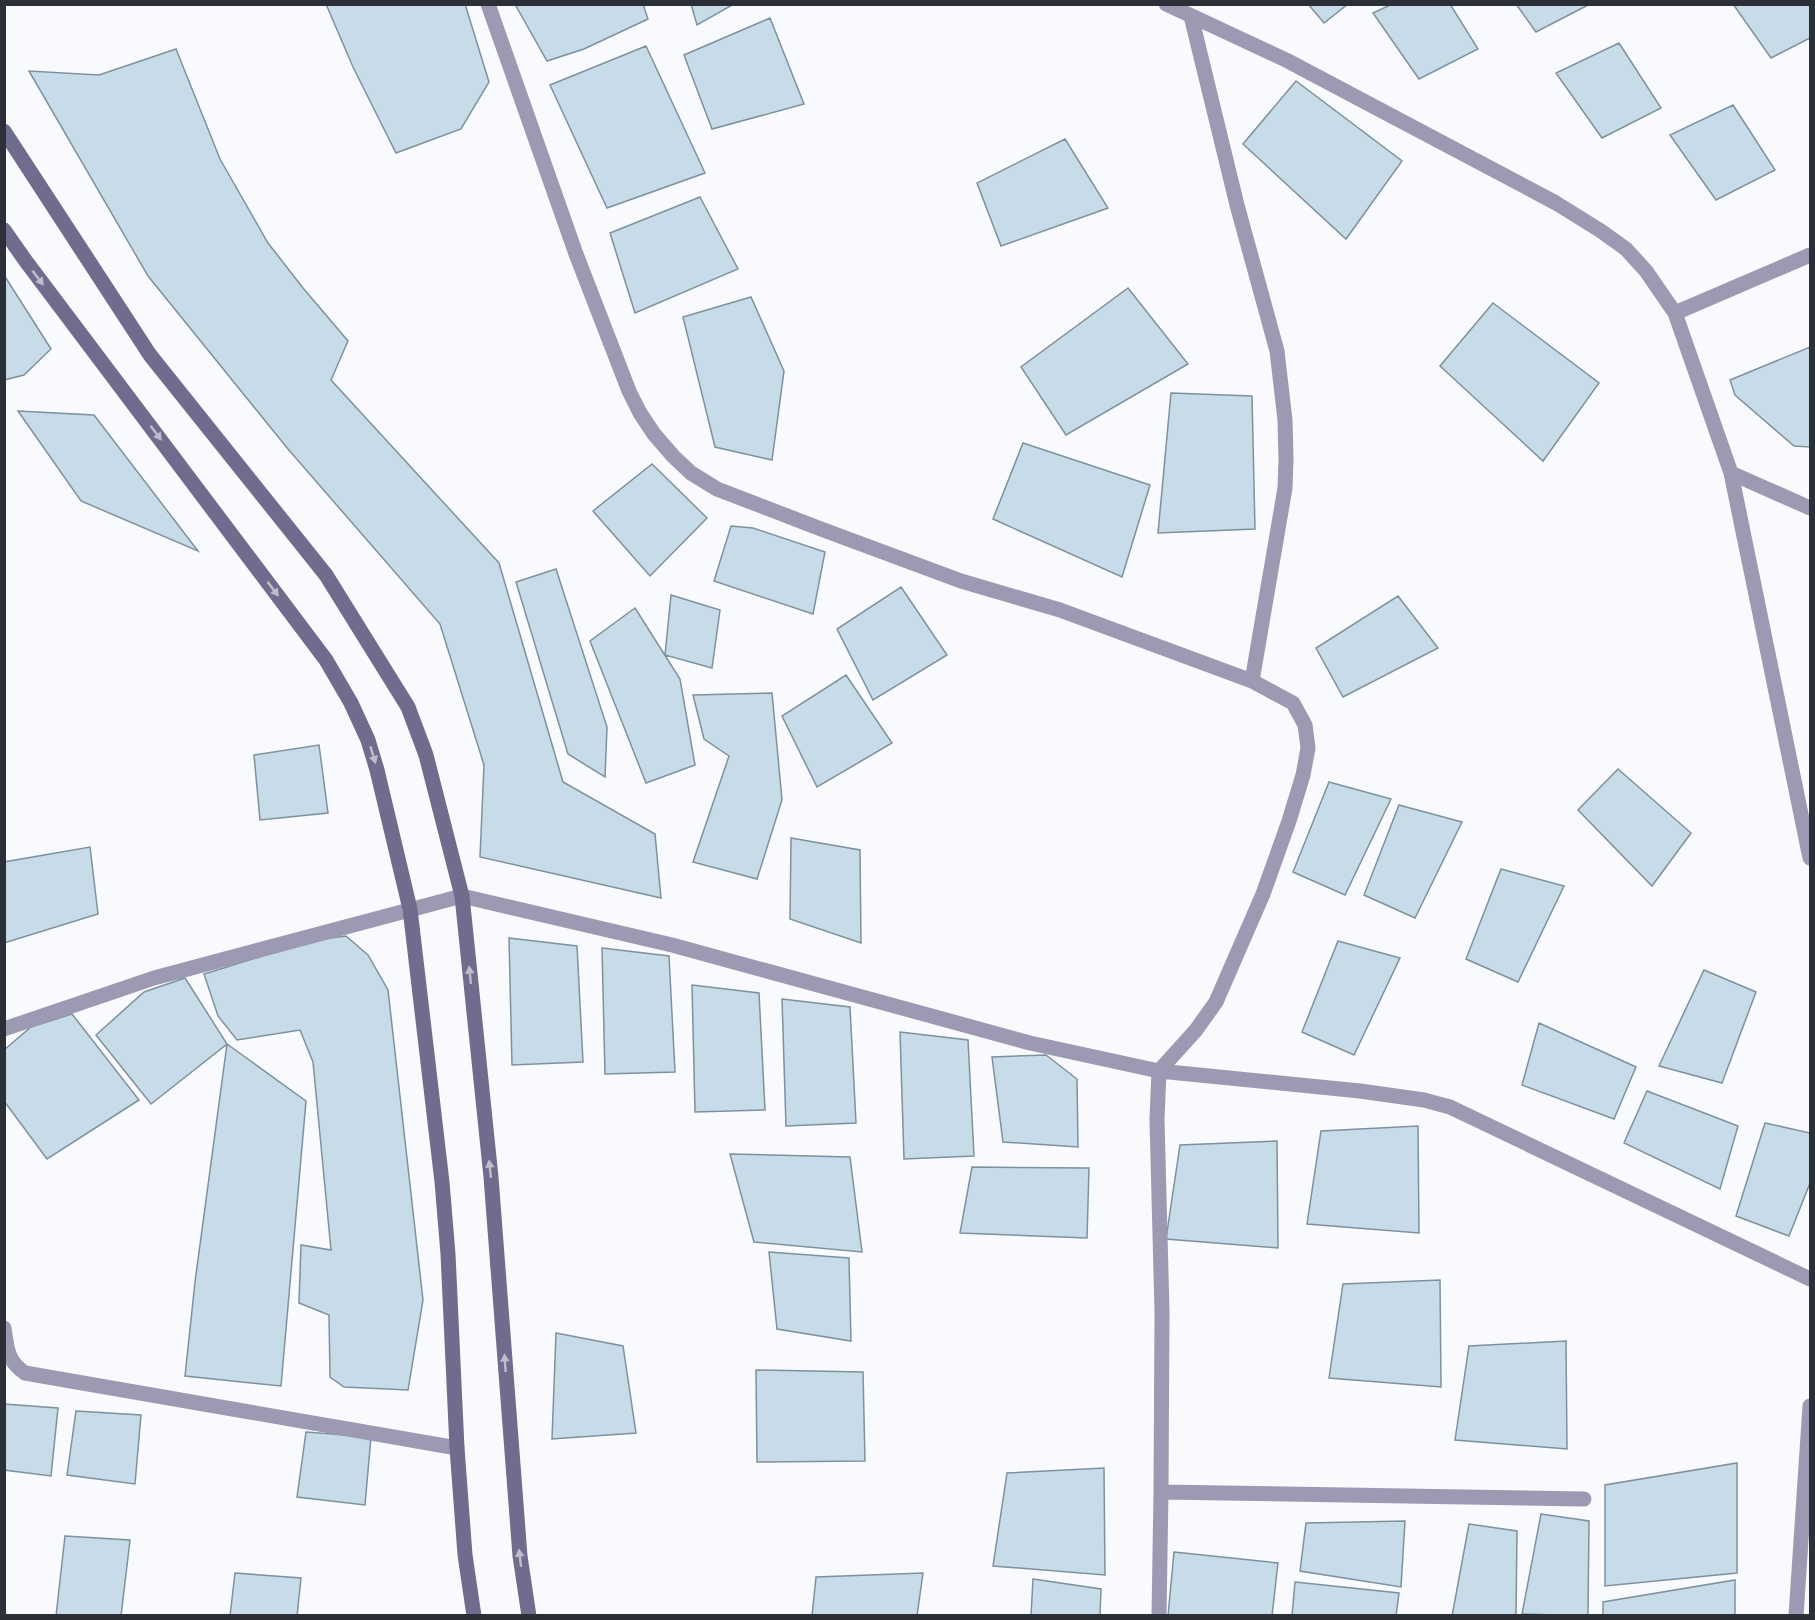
<svg xmlns="http://www.w3.org/2000/svg" width="1815" height="1620" viewBox="0 0 1815 1620" font-family="'Fira Sans',sans-serif">
<style>
.building{fill:#c7dbe8;stroke:#7e919d;stroke-width:1.5}
.lines{fill:none;stroke-linecap:round;stroke-linejoin:round}
.street{stroke:#9c9ab2;stroke-width:15}
.secondary{stroke:#706c8e;stroke-width:15}
.oneway{fill:#bfbdcc}
</style>
<rect width="100%" height="100%" fill="#f8fafe"/>
<path class="building" d="M 326,4 L 465,4 L 489,82 L 461,129 L 396,153 L 353,67 Z
M 523,4 L 643,4 L 648,19 L 584,49 L 547,61 L 516,6 Z
M 691,4 L 734,4 L 697,25 Z
M 1308,4 L 1348,4 L 1324,23 Z
M 1392,4 L 1450,4 L 1478,49 L 1419,79 L 1373,13 Z
M 1516,4 L 1590,4 L 1536,32 Z
M 1733,4 L 1810,4 L 1810,38 L 1771,58 Z
M 770,18 L 804,104 L 712,129 L 684,55 Z
M 1619,43 L 1661,108 L 1602,138 L 1556,73 Z
M 646,46 L 705,173 L 607,208 L 550,85 Z
M 176,49 L 220,159 L 268,243 L 303,288 L 348,341 L 331,380 L 499,563 L 563,782 L 655,834 L 661,898 L 480,857 L 484,765 L 440,624 L 288,449 L 148,276 L 29,71 L 99,75 Z
M 1296,81 L 1402,161 L 1346,239 L 1243,144 Z
M 1733,105 L 1775,170 L 1716,200 L 1670,135 Z
M 1065,139 L 1108,208 L 1001,246 L 977,183 Z
M 700,197 L 738,269 L 635,313 L 610,233 Z
M 4,275 L 51,349 L 24,375 L 4,380 Z
M 1128,288 L 1188,364 L 1066,435 L 1021,367 Z
M 751,297 L 784,371 L 772,460 L 715,447 L 683,317 Z
M 1493,303 L 1599,383 L 1543,461 L 1440,366 Z
M 1810,347 L 1810,447 L 1794,446 L 1735,395 L 1730,380 Z
M 1171,393 L 1252,396 L 1255,529 L 1158,533 Z
M 18,411 L 94,415 L 198,551 L 81,501 Z
M 1023,443 L 1150,485 L 1122,577 L 993,519 Z
M 652,464 L 707,518 L 650,576 L 593,511 Z
M 731,526 L 753,528 L 825,552 L 813,614 L 714,581 Z
M 556,569 L 607,727 L 605,777 L 568,754 L 516,582 Z
M 901,587 L 947,655 L 873,700 L 837,629 Z
M 671,595 L 720,610 L 712,668 L 665,655 Z
M 1398,596 L 1438,648 L 1343,697 L 1316,648 Z
M 635,608 L 680,679 L 695,765 L 646,783 L 590,641 Z
M 846,675 L 892,743 L 817,787 L 782,716 Z
M 772,693 L 782,800 L 757,879 L 693,862 L 729,756 L 704,739 L 693,695 Z
M 319,745 L 328,813 L 260,820 L 254,755 Z
M 1618,769 L 1691,833 L 1652,886 L 1578,810 Z
M 1329,782 L 1391,799 L 1345,895 L 1293,872 Z
M 1399,805 L 1462,822 L 1415,918 L 1364,895 Z
M 791,838 L 860,850 L 861,943 L 790,919 Z
M 90,847 L 98,914 L 4,943 L 4,862 Z
M 1501,869 L 1564,886 L 1518,982 L 1466,959 Z
M 346,936 L 368,955 L 388,990 L 423,1300 L 408,1390 L 344,1387 L 330,1377 L 329,1315 L 299,1303 L 301,1245 L 331,1250 L 313,1062 L 300,1030 L 237,1040 L 218,1016 L 204,974 L 315,940 Z
M 509,938 L 577,946 L 583,1062 L 512,1065 Z
M 1338,941 L 1400,958 L 1354,1055 L 1302,1032 Z
M 602,948 L 669,956 L 675,1072 L 605,1074 Z
M 1704,970 L 1756,992 L 1722,1083 L 1659,1066 Z
M 185,978 L 227,1044 L 151,1104 L 96,1035 L 144,992 Z
M 692,985 L 759,993 L 765,1110 L 695,1112 Z
M 782,999 L 850,1007 L 856,1123 L 786,1126 Z
M 72,1014 L 139,1100 L 47,1159 L 4,1101 L 4,1050 L 31,1027 Z
M 1539,1023 L 1636,1067 L 1614,1119 L 1522,1085 Z
M 900,1032 L 968,1040 L 974,1156 L 904,1159 Z
M 227,1044 L 306,1101 L 281,1386 L 185,1376 L 195,1282 Z
M 1046,1055 L 1077,1079 L 1078,1147 L 1003,1142 L 992,1057 Z
M 1647,1091 L 1738,1126 L 1720,1189 L 1624,1143 Z
M 1765,1123 L 1810,1133 L 1810,1183 L 1789,1236 L 1736,1216 Z
M 1418,1126 L 1419,1233 L 1307,1224 L 1321,1131 Z
M 1277,1141 L 1278,1248 L 1166,1239 L 1180,1145 Z
M 730,1154 L 850,1157 L 862,1252 L 754,1242 Z
M 972,1167 L 1089,1168 L 1087,1238 L 960,1233 Z
M 769,1252 L 849,1258 L 851,1341 L 777,1329 Z
M 1440,1280 L 1441,1387 L 1329,1378 L 1343,1284 Z
M 556,1333 L 623,1346 L 636,1433 L 552,1439 Z
M 1566,1341 L 1567,1449 L 1455,1440 L 1469,1346 Z
M 756,1370 L 863,1372 L 865,1461 L 757,1462 Z
M 4,1404 L 58,1408 L 51,1476 L 4,1470 Z
M 76,1411 L 141,1415 L 135,1484 L 67,1475 Z
M 306,1432 L 371,1437 L 365,1505 L 297,1497 Z
M 1737,1463 L 1737,1573 L 1605,1586 L 1605,1485 Z
M 1104,1468 L 1105,1575 L 993,1566 L 1007,1473 Z
M 1541,1514 L 1589,1521 L 1588,1616 L 1522,1614 Z
M 1405,1521 L 1401,1587 L 1300,1571 L 1306,1523 Z
M 1469,1524 L 1517,1531 L 1516,1616 L 1452,1616 Z
M 65,1536 L 130,1540 L 121,1616 L 56,1616 Z
M 1174,1552 L 1278,1563 L 1272,1616 L 1168,1616 Z
M 235,1573 L 301,1578 L 297,1616 L 230,1616 Z
M 923,1573 L 917,1616 L 812,1616 L 816,1577 Z
M 1033,1579 L 1101,1589 L 1100,1616 L 1031,1616 Z
M 1735,1580 L 1735,1616 L 1603,1616 L 1603,1602 Z
M 1295,1582 L 1399,1593 L 1396,1616 L 1292,1616 Z"/>
<g class="lines">
<path class="street" d="M 488,4 L 576,254 L 629,391 L 640,413 L 654,434 L 673,456 L 691,473 L 717,489 L 821,529 L 961,581 L 1060,610 L 1252,681 L 1293,703 L 1305,725 L 1308,748 L 1303,775 L 1289,821 L 1263,894 L 1216,1002 L 1196,1030 L 1159,1071 L 1157,1119 L 1162,1312 L 1161,1492 L 1159,1616
M 1166,4 L 1286,60 L 1556,203 L 1601,231 L 1626,249 L 1646,271 L 1675,313 L 1731,473 L 1810,858
M 1191,16 L 1237,205 L 1277,351 L 1285,420 L 1286,459 L 1285,488 L 1252,681
M 1675,313 L 1810,255
M 1731,473 L 1810,508
M 4,1029 L 154,978 L 462,896 L 672,945 L 1030,1043 L 1159,1071 L 1360,1091 L 1424,1100 L 1450,1107 L 1810,1279
M 4,1328 C 7,1348 7,1361 25,1373 L 457,1448
M 1161,1492 L 1584,1499
M 1796,1616 L 1810,1406"/>
<path class="secondary" d="M 4,131 L 150,355 L 326,575 L 408,707 L 426,755 L 462,896 L 491,1177 L 520,1556 L 529,1616
M 4,230 L 25,260 L 326,660 L 351,703 L 368,740 L 377,770 L 410,909 L 442,1182 L 448,1254 L 457,1448 L 465,1555 L 474,1616"/>
</g>
<defs><path id="oneway-solid" d="M-6-.8H1V-3.2L6.5 0L1 3.2V.8H-6Z" transform="scale(1.5)"/></defs>
<g class="oneway">
<use href="#oneway-solid" transform="translate(38 278) rotate(53)"/>
<use href="#oneway-solid" transform="translate(156 433) rotate(53)"/>
<use href="#oneway-solid" transform="translate(273 589) rotate(53)"/>
<use href="#oneway-solid" transform="translate(373 755) rotate(73)"/>
<use href="#oneway-solid" transform="translate(470 975) rotate(-96)"/>
<use href="#oneway-solid" transform="translate(490 1169) rotate(-96)"/>
<use href="#oneway-solid" transform="translate(505 1363) rotate(-94)"/>
<use href="#oneway-solid" transform="translate(520 1558) rotate(-97)"/>
</g>
<rect width="1815" height="1620" fill="none" stroke="#2b2f37" stroke-width="12"/>
</svg>
